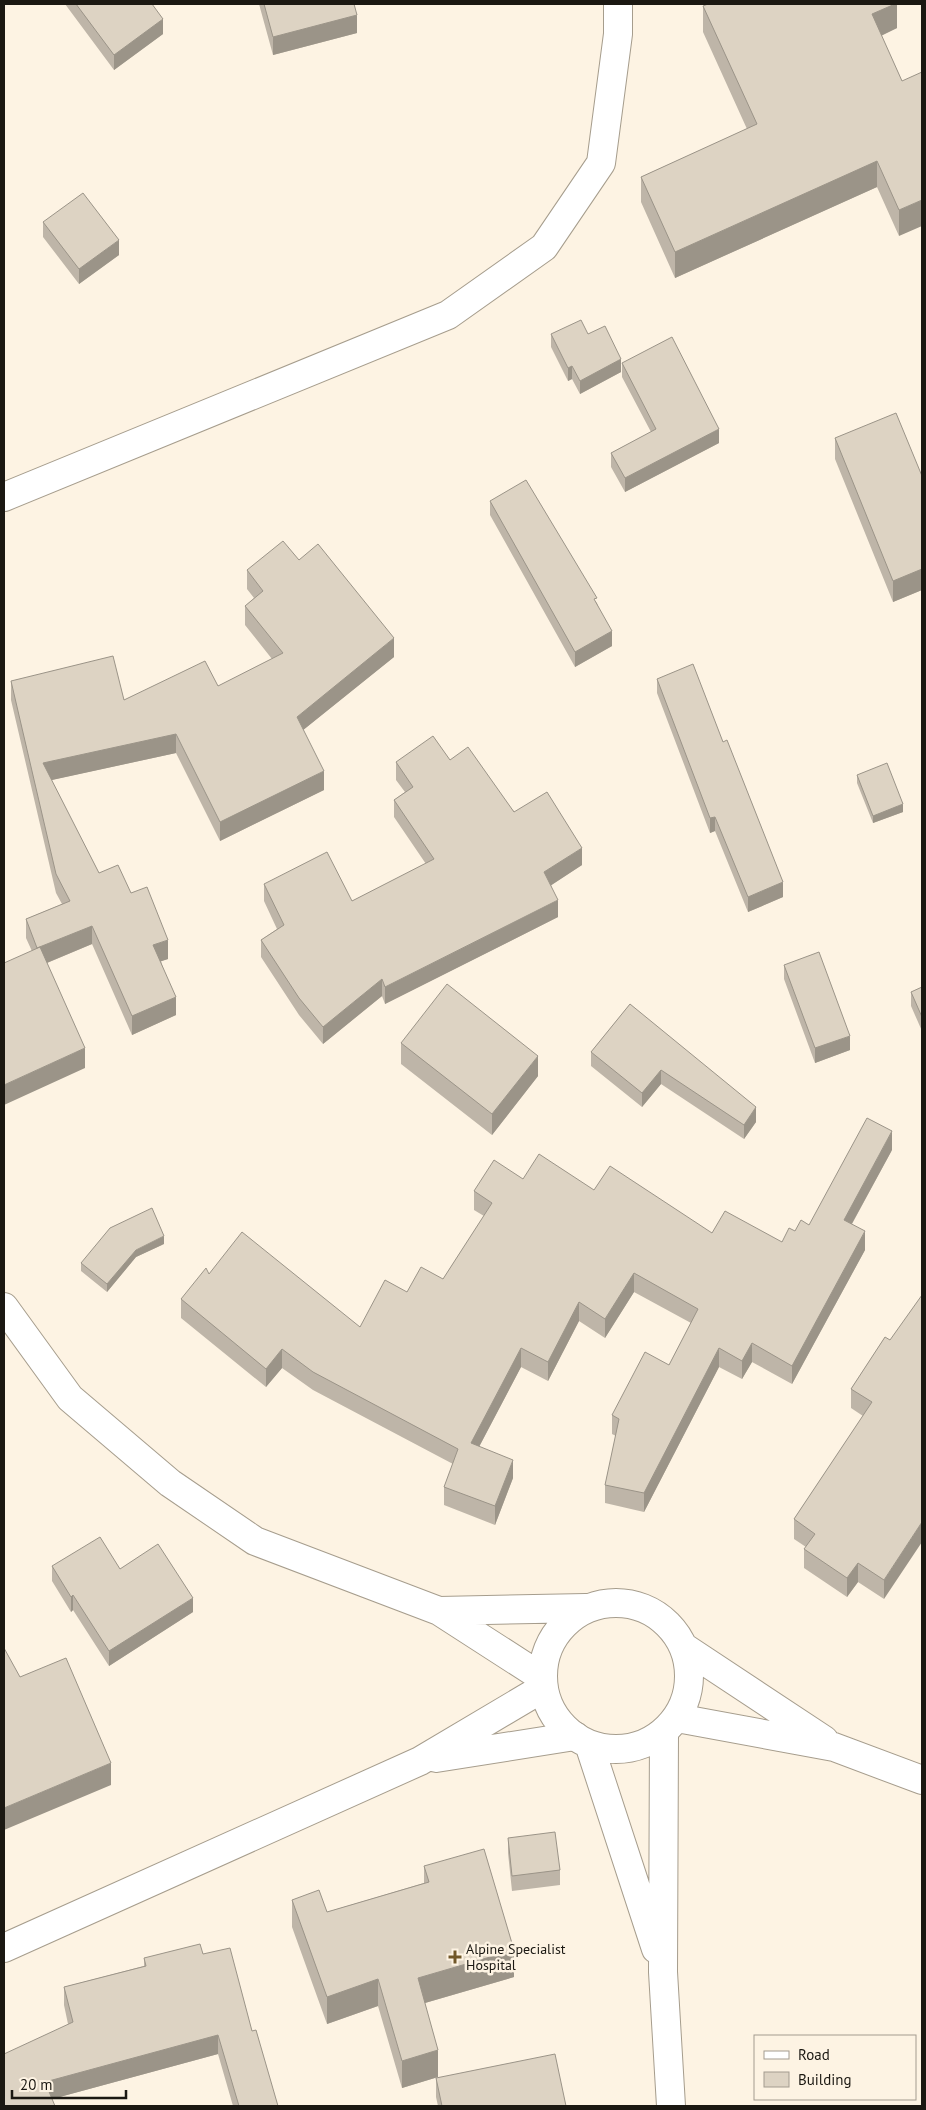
<svg xmlns="http://www.w3.org/2000/svg" width="926" height="2110" viewBox="0 0 926 2110" font-family="'PT Sans',sans-serif">
<style>
.lines{fill:none;stroke-linecap:round;stroke-linejoin:round}
.street-casing{stroke:#a69d8d;stroke-width:30}
.secondary-casing{stroke:#a69d8d;stroke-width:30}
.street{stroke:#fff;stroke-width:28}
.secondary{stroke:#fff;stroke-width:28}
.wall{fill:#beb5a8}
.shaded-wall{fill:#9b9488}
.building{fill:#ddd3c3;stroke:#9b9488}
.poi-dot{fill:#715728;stroke:#fdf3e3;stroke-width:2}
.labels{text-anchor:middle;dominant-baseline:central;stroke-width:5;stroke-linejoin:round;paint-order:stroke}
.poi-label{font-size:14px;fill:#1b1812;stroke:#fdf3e3;text-anchor:start}
</style>
<rect width="100%" height="100%" fill="#fdf3e3"/>
<g class="lines">
<defs>
<path id="street" d="M 436,1758 L 575,1736
M 4,1948 L 420,1761 L 543,1688"/>
<path id="secondary" d="M 4,497 L 448,315 L 544,247 L 601,163 L 618,34 L 618,4
M 4,1307 L 70,1398 L 170,1483 L 255,1541 L 439,1611 L 543,1678
M543 1676a73 73 0 1 1 146 0a73 73 0 1 1-146 0Z
M 439,1611 L 586,1608
M 685,1648 L 824,1740
M 677,1718 L 834,1747 L 922,1780
M 664,1733 L 663,1972 L 671,2106
M 589,1744 L 656,1949"/>
</defs>
<use href="#street" class="street-casing"/>
<use href="#secondary" class="secondary-casing"/>
<use href="#street" class="street"/>
<use href="#secondary" class="secondary"/>
</g>
<path class="wall" d="M 65,4 L 152,4 L 163,34 L 114,70 Z
M 259,4 L 354,4 L 357,33 L 273,55 Z
M 897,4 L 897,28 L 881,36 L 902,81 L 899,236 L 877,187 L 675,278 L 641,202 L 641,177 L 747,129 L 703,32 L 703,6 Z
M 43,222 L 119,255 L 79,284 L 43,237 Z
M 551,334 L 588,334 L 621,372 L 580,394 L 572,379 L 568,381 L 551,347 Z
M 622,363 L 719,443 L 625,492 L 611,467 L 611,453 L 651,432 L 622,377 Z
M 835,438 L 922,476 L 922,590 L 893,602 L 835,459 Z
M 490,501 L 597,603 L 612,646 L 575,667 L 490,515 Z
M 299,560 L 394,657 L 303,730 L 324,790 L 220,841 L 176,753 L 51,780 L 99,873 L 131,893 L 168,959 L 161,961 L 176,1015 L 132,1035 L 92,944 L 47,963 L 85,1068 L 26,938 L 26,919 L 62,904 L 56,893 L 11,700 L 11,681 L 124,700 L 218,686 L 272,659 L 245,625 L 245,606 L 254,598 L 247,589 L 247,570 Z
M 657,679 L 723,742 L 783,897 L 748,912 L 715,831 L 710,833 L 657,693 Z
M 450,760 L 582,865 L 551,885 L 558,917 L 385,1004 L 382,996 L 323,1044 L 299,1015 L 261,957 L 261,940 L 277,929 L 264,901 L 264,884 L 352,901 L 426,864 L 394,817 L 394,800 L 405,792 L 396,780 L 396,762 Z
M 857,775 L 903,812 L 873,823 L 857,783 Z
M 784,965 L 850,1050 L 815,1063 L 784,979 Z
M 922,987 L 922,1031 L 911,1006 L 911,992 Z
M 630,1004 L 756,1122 L 744,1139 L 661,1084 L 642,1107 L 591,1066 L 591,1052 Z
M 401,1043 L 538,1076 L 492,1135 L 401,1064 Z
M 892,1150 L 852,1224 L 865,1250 L 792,1384 L 752,1362 L 742,1379 L 719,1367 L 644,1512 L 605,1503 L 605,1485 L 616,1436 L 612,1434 L 612,1415 L 669,1365 L 691,1323 L 634,1292 L 605,1338 L 579,1321 L 548,1381 L 521,1367 L 479,1447 L 513,1478 L 495,1525 L 444,1505 L 444,1487 L 453,1464 L 313,1390 L 282,1368 L 266,1387 L 181,1318 L 181,1299 L 209,1274 L 360,1327 L 407,1292 L 443,1279 L 484,1216 L 474,1210 L 474,1191 L 523,1179 L 594,1190 L 712,1233 L 782,1242 L 795,1231 L 809,1225 Z
M 164,1244 L 136,1257 L 107,1292 L 81,1271 L 81,1263 Z
M 885,1337 L 884,1599 L 858,1582 L 847,1597 L 804,1568 L 804,1549 L 806,1547 L 794,1539 L 794,1519 L 863,1416 L 851,1408 L 851,1389 Z
M 52,1566 L 120,1569 L 193,1612 L 109,1666 L 73,1610 L 71,1612 L 52,1581 Z
M 508,1838 L 560,1870 L 560,1885 L 512,1891 L 508,1853 Z
M 424,1866 L 514,1977 L 425,2003 L 438,2077 L 402,2088 L 378,2006 L 327,2024 L 292,1927 L 292,1900 L 327,1912 L 424,1883 Z
M 203,1954 L 252,2031 L 278,2106 L 233,2106 L 218,2054 L 52,2099 L 4,2106 L 68,2024 L 64,2005 L 64,1987 L 144,1966 L 144,1958 Z
M 436,2078 L 566,2106 L 438,2106 L 436,2097 Z"/>
<path class="shaded-wall" d="M 895,4 L 897,4 L 897,28 L 872,40 L 872,14 Z
M 357,15 L 357,33 L 273,55 L 273,37 Z
M 163,19 L 163,34 L 114,70 L 114,55 Z
M 877,161 L 877,187 L 675,278 L 675,252 Z
M 922,200 L 922,226 L 899,236 L 899,210 Z
M 119,240 L 119,255 L 79,284 L 79,269 Z
M 621,359 L 621,372 L 580,394 L 580,381 Z
M 572,366 L 572,379 L 568,381 L 568,368 Z
M 719,429 L 719,443 L 625,492 L 625,478 Z
M 922,569 L 922,590 L 893,602 L 893,581 Z
M 612,631 L 612,646 L 575,667 L 575,652 Z
M 394,638 L 394,657 L 297,735 L 297,717 Z
M 176,734 L 176,753 L 43,782 L 43,763 Z
M 324,771 L 324,790 L 220,841 L 220,822 Z
M 903,804 L 903,812 L 873,823 L 873,816 Z
M 715,817 L 715,831 L 710,833 L 710,818 Z
M 582,848 L 582,865 L 544,890 L 544,872 Z
M 5,865 L 5,881 L 4,881 L 4,866 Z
M 783,882 L 783,897 L 748,912 L 748,897 Z
M 558,900 L 558,917 L 385,1004 L 385,987 Z
M 92,926 L 92,944 L 37,967 L 37,948 Z
M 168,940 L 168,959 L 153,964 L 153,945 Z
M 382,979 L 382,996 L 323,1044 L 323,1027 Z
M 176,997 L 176,1015 L 132,1035 L 132,1016 Z
M 850,1036 L 850,1050 L 815,1063 L 815,1048 Z
M 85,1048 L 85,1068 L 4,1105 L 4,1085 Z
M 538,1056 L 538,1076 L 492,1135 L 492,1114 Z
M 661,1070 L 661,1084 L 642,1107 L 642,1093 Z
M 756,1107 L 756,1122 L 744,1139 L 744,1125 Z
M 892,1131 L 892,1150 L 844,1238 L 844,1220 Z
M 865,1231 L 865,1250 L 792,1384 L 792,1366 Z
M 164,1236 L 164,1244 L 136,1257 L 107,1292 L 107,1284 L 136,1250 Z
M 634,1273 L 634,1292 L 605,1338 L 605,1319 Z
M 579,1302 L 579,1321 L 548,1381 L 548,1362 Z
M 752,1343 L 752,1362 L 742,1379 L 742,1361 Z
M 521,1348 L 521,1367 L 471,1462 L 471,1443 Z
M 719,1348 L 719,1367 L 644,1512 L 644,1493 Z
M 282,1349 L 282,1368 L 266,1387 L 266,1369 Z
M 513,1460 L 513,1478 L 495,1525 L 495,1506 Z
M 922,1522 L 922,1542 L 884,1599 L 884,1580 Z
M 858,1563 L 858,1582 L 847,1597 L 847,1578 Z
M 73,1595 L 73,1610 L 71,1612 L 71,1597 Z
M 193,1598 L 193,1612 L 109,1666 L 109,1651 Z
M 111,1763 L 111,1785 L 4,1830 L 4,1808 Z
M 514,1950 L 514,1977 L 418,2005 L 418,1978 Z
M 378,1979 L 378,2006 L 327,2024 L 327,1997 Z
M 218,2035 L 218,2054 L 45,2101 L 45,2082 Z
M 438,2050 L 438,2077 L 402,2088 L 402,2061 Z"/>
<path class="building" d="M 76,4 L 152,4 L 163,19 L 114,55 Z
M 264,4 L 354,4 L 357,15 L 273,37 Z
M 708,4 L 895,4 L 872,14 L 902,81 L 922,72 L 922,200 L 899,210 L 877,161 L 675,252 L 641,177 L 757,124 L 703,6 Z
M 83,193 L 119,240 L 79,269 L 43,222 Z
M 581,320 L 588,334 L 605,326 L 621,359 L 580,381 L 572,366 L 568,368 L 551,334 Z
M 672,337 L 719,429 L 625,478 L 611,453 L 656,429 L 622,363 Z
M 896,413 L 922,476 L 922,569 L 893,581 L 835,438 Z
M 526,480 L 597,598 L 594,599 L 612,631 L 575,652 L 490,501 Z
M 283,541 L 299,560 L 318,544 L 394,638 L 297,717 L 324,771 L 220,822 L 176,734 L 43,763 L 99,873 L 118,865 L 131,893 L 147,887 L 168,940 L 153,945 L 176,997 L 132,1016 L 92,926 L 37,948 L 26,919 L 70,901 L 56,874 L 11,681 L 113,656 L 124,700 L 205,661 L 218,686 L 283,653 L 245,606 L 263,591 L 247,570 Z
M 693,664 L 723,742 L 727,740 L 783,882 L 748,897 L 715,817 L 710,818 L 657,679 Z
M 433,736 L 450,760 L 468,747 L 514,812 L 547,792 L 582,848 L 544,872 L 558,900 L 385,987 L 382,979 L 323,1027 L 299,998 L 261,940 L 284,925 L 264,884 L 327,852 L 352,901 L 434,859 L 394,800 L 413,787 L 396,762 Z
M 887,763 L 903,804 L 873,816 L 857,775 Z
M 40,947 L 85,1048 L 4,1085 L 4,963 Z
M 819,952 L 850,1036 L 815,1048 L 784,965 Z
M 447,984 L 538,1056 L 492,1114 L 401,1043 Z
M 922,987 L 922,1017 L 911,992 Z
M 630,1004 L 756,1107 L 744,1125 L 661,1070 L 642,1093 L 591,1052 Z
M 867,1118 L 892,1131 L 844,1220 L 865,1231 L 792,1366 L 752,1343 L 742,1361 L 719,1348 L 644,1493 L 605,1485 L 619,1419 L 612,1415 L 645,1352 L 669,1365 L 698,1309 L 634,1273 L 605,1319 L 579,1302 L 548,1362 L 521,1348 L 471,1443 L 513,1460 L 495,1506 L 444,1487 L 458,1449 L 313,1372 L 282,1349 L 266,1369 L 181,1299 L 206,1268 L 209,1274 L 242,1232 L 360,1327 L 385,1280 L 407,1292 L 421,1267 L 443,1279 L 492,1203 L 474,1191 L 494,1160 L 523,1179 L 539,1154 L 594,1190 L 610,1166 L 712,1233 L 725,1211 L 782,1242 L 789,1228 L 795,1231 L 801,1220 L 809,1225 Z
M 152,1208 L 164,1236 L 136,1250 L 107,1284 L 81,1263 L 110,1228 Z
M 922,1295 L 922,1522 L 884,1580 L 858,1563 L 847,1578 L 804,1549 L 815,1534 L 794,1519 L 872,1402 L 851,1389 L 885,1337 L 890,1340 Z
M 100,1537 L 120,1569 L 158,1544 L 193,1598 L 109,1651 L 73,1595 L 71,1597 L 52,1566 Z
M 4,1648 L 20,1677 L 66,1658 L 111,1763 L 4,1808 Z
M 555,1832 L 560,1870 L 512,1876 L 508,1838 Z
M 484,1849 L 514,1950 L 418,1978 L 438,2050 L 402,2061 L 378,1979 L 327,1997 L 292,1900 L 319,1890 L 327,1912 L 429,1882 L 424,1866 Z
M 200,1944 L 203,1954 L 230,1948 L 252,2031 L 256,2030 L 278,2106 L 239,2106 L 218,2035 L 45,2082 L 55,2106 L 4,2106 L 4,2054 L 73,2022 L 64,1987 L 146,1966 L 144,1958 Z
M 555,2054 L 566,2106 L 442,2106 L 436,2078 Z"/>
<path class="poi-dot" d="M452.5 1949.5h5v5h5v5h-5v5h-5v-5h-5v-5h5z"/>
<g class="labels">
<g class="poi-label">
<text x="466" y="1949">Alpine Specialist<tspan x="466" dy="16">Hospital</tspan></text>
</g>
</g>
<rect width="926" height="2110" fill="none" stroke="#1b1812" stroke-width="10"/>
<rect x="754" y="2035" width="162" height="65" fill="#fdf3e3" stroke="#a39b8f"/>
<rect x="764" y="2051" width="25" height="8" fill="#ffffff" stroke="#a39b8f"/>
<text x="798" y="2060" font-size="15" fill="#1b1812">Road</text>
<rect x="764" y="2072" width="25" height="15" fill="#ddd3c3" stroke="#a39b8f"/>
<text x="798" y="2085" font-size="15" fill="#1b1812">Building</text>
<path d="M12 2090v8h114v-8" fill="none" stroke="#1b1812" stroke-width="2.5"/>
<text x="20" y="2090" font-size="15" fill="#1b1812" stroke="#fdf3e3" stroke-width="4" paint-order="stroke">20 m</text>
</svg>
